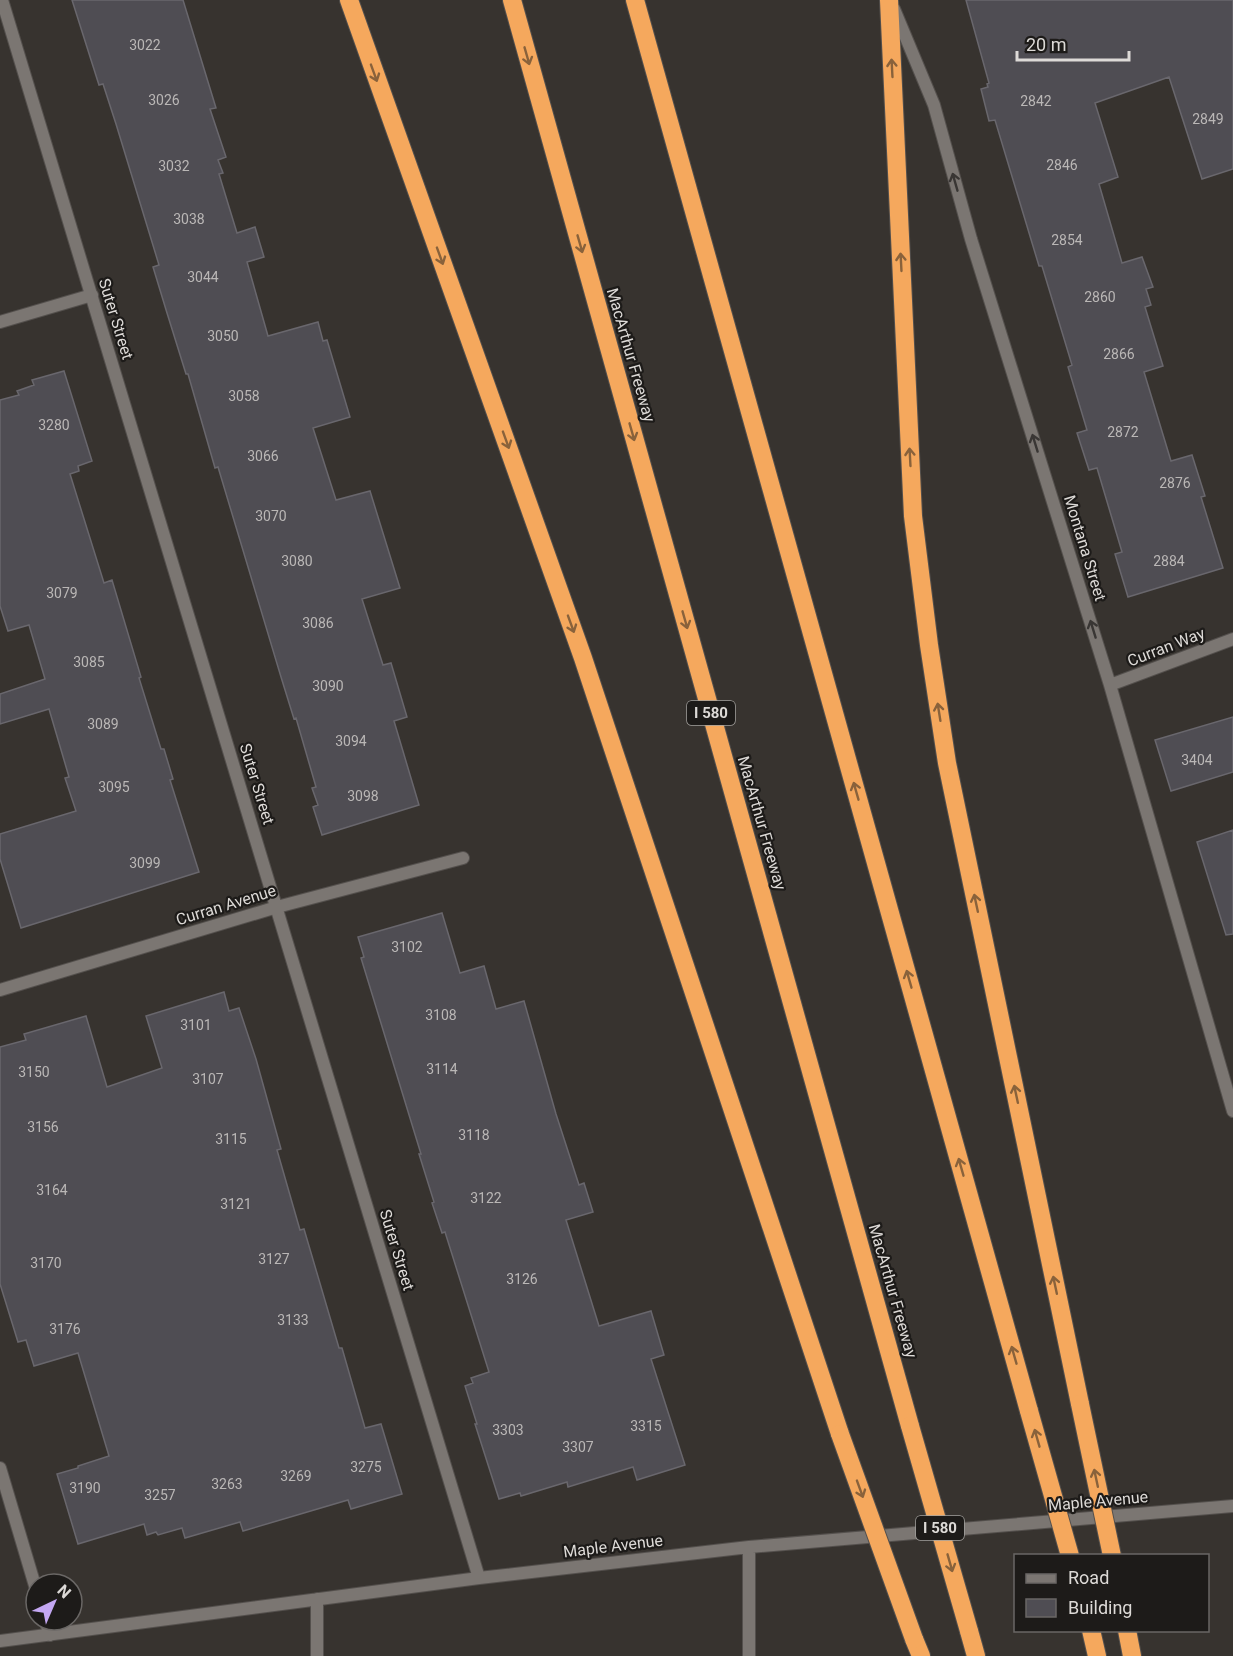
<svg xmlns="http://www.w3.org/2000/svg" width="1233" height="1656" viewBox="0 0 1233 1656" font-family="Roboto,sans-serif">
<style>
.building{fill:#4f4d53;stroke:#69676d;stroke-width:1.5}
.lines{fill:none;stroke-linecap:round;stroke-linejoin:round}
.minor-casing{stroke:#54504d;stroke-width:14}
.motorway-casing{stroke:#54504d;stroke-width:20}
.minor{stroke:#7b7672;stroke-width:12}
.motorway{stroke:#f5a85d;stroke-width:18}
.motorway-bridge-casing{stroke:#54504d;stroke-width:20;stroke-linecap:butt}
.motorway-bridge{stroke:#f5a85d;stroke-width:18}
.oneway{stroke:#89623b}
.oneway2{stroke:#393634}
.labels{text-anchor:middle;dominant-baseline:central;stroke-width:4.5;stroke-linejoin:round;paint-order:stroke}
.number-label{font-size:14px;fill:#bab7b6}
.shield{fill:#1d1b19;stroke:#a3a19e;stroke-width:1.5}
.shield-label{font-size:15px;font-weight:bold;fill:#dddad7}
.street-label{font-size:16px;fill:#dddad7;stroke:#1d1b19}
</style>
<rect width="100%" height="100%" fill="#37332f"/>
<path class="building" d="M 72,0 L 183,0 L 216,108 L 210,109 L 226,157 L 218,160 L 223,173 L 219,174 L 237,233 L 255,227 L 264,257 L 247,262 L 268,336 L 318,322 L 323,341 L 327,340 L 350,417 L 313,428 L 336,500 L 370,491 L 400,588 L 362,599 L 383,665 L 391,663 L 407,717 L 394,721 L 419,805 L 322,835 L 313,807 L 318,805 L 312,788 L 316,787 L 296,718 L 294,719 L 281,677 L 218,467 L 215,468 L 188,374 L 186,374 L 167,313 L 153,267 L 159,265 L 116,124 L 103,84 L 99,85 Z
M 966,0 L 1233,0 L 1233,169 L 1202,179 L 1169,77 L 1095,103 L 1118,177 L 1099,184 L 1122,263 L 1142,257 L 1153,287 L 1146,289 L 1151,305 L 1145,307 L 1163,366 L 1144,372 L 1171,461 L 1192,455 L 1205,496 L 1201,497 L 1223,568 L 1128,597 L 1115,554 L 1122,552 L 1097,468 L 1089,470 L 1077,433 L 1087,430 L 1068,367 L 1072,365 L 1042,266 L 1039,266 L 995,120 L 989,121 L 981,89 L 988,87 L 987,84 L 989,83 Z
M 64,371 L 92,461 L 78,466 L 79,471 L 70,474 L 104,583 L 112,580 L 141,677 L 139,678 L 161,749 L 164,749 L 173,779 L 170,780 L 199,872 L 21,928 L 0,859 L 0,834 L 76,811 L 65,778 L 69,777 L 49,709 L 0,724 L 0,694 L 45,679 L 29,625 L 8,631 L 0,606 L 0,400 L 19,395 L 17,391 L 34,385 L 32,380 Z
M 1233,717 L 1233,772 L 1171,791 L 1155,740 Z
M 1233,830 L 1233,934 L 1226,935 L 1197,842 Z
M 442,913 L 460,973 L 484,966 L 496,1009 L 524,1001 L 556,1114 L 579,1185 L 584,1183 L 593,1212 L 566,1220 L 599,1326 L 651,1311 L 664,1355 L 651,1359 L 685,1465 L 637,1480 L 633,1467 L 568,1487 L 567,1482 L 521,1496 L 520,1493 L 499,1499 L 475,1424 L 477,1424 L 465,1386 L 473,1383 L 471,1378 L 489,1372 L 445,1232 L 442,1233 L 432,1203 L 434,1202 L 419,1154 L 421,1154 L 361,958 L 364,957 L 358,937 Z
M 224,992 L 229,1011 L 239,1008 L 256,1059 L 281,1149 L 277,1150 L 300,1230 L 304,1229 L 339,1348 L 342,1348 L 365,1428 L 381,1424 L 402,1494 L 351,1509 L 348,1500 L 243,1531 L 240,1522 L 185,1538 L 182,1528 L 158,1535 L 156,1532 L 147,1535 L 144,1524 L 78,1544 L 57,1474 L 78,1468 L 78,1466 L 109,1456 L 78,1353 L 34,1366 L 26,1340 L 18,1342 L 0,1284 L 0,1047 L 26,1040 L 24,1034 L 86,1016 L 107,1087 L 162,1068 L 146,1016 Z"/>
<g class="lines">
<defs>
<path id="minor" d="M 2,0 L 479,1578
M 894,9 L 934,105 L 971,239 L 1110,685 L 1233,1111
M 0,322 L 92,295
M 1110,685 L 1233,639
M 0,990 L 277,907 L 463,858
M 0,1468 L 36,1589
M 317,1599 L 317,1656
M 45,1620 L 50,1635
M 0,1641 L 479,1578 L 749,1547 L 1233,1506
M 749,1656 L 749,1547"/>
<path id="motorway" d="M 349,0 L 583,658 L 840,1434
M 512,0 L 910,1426
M 635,0 L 1029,1411
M 889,0 L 913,516 L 929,645 L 947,763 L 1080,1404
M 1091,1630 L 1097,1656
M 1127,1630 L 1132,1656
M 969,1631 L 976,1656
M 914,1639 L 921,1656"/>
</defs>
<use href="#minor" class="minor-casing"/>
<use href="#motorway" class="motorway-casing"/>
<use href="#minor" class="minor"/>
<use href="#motorway" class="motorway"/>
<defs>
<path id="motorway-bridge" d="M 1080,1404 L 1112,1556
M 1029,1411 L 1070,1556
M 910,1426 L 969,1631
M 840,1434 L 914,1639"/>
</defs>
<use href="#motorway-bridge" class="motorway-bridge-casing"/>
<use href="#motorway-bridge" class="motorway-bridge"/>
</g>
<defs><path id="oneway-shaft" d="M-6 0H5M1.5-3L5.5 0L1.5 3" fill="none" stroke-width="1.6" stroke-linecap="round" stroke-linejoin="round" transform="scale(1.5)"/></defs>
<g class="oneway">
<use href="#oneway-shaft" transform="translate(527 56) rotate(74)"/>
<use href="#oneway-shaft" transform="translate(892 68) rotate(-93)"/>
<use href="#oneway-shaft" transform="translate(374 73) rotate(70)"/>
<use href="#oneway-shaft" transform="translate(580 244) rotate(74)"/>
<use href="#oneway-shaft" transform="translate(440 256) rotate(70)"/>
<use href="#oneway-shaft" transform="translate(901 262) rotate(-93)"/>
<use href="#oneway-shaft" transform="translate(632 432) rotate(74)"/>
<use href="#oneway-shaft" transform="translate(506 440) rotate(70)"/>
<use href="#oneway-shaft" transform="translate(910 457) rotate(-93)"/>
<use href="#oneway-shaft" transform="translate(685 620) rotate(74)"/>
<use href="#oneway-shaft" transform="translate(571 624) rotate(70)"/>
<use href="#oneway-shaft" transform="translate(939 712) rotate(-99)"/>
<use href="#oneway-shaft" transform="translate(856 791) rotate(-106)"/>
<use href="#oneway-shaft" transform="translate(976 903) rotate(-102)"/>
<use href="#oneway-shaft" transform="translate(909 979) rotate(-106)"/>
<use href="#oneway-shaft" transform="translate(1016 1094) rotate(-102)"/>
<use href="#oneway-shaft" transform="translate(961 1167) rotate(-106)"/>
<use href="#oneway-shaft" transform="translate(1055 1285) rotate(-102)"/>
<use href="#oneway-shaft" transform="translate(1014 1355) rotate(-106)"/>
<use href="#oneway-shaft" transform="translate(1037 1438) rotate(-106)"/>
<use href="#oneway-shaft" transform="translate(1096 1478) rotate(-102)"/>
<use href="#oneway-shaft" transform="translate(860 1489) rotate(70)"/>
<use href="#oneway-shaft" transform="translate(950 1563) rotate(74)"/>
</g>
<g class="oneway2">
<use href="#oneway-shaft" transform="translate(955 182) rotate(-106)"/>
<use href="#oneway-shaft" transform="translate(1035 443) rotate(-107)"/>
<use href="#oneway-shaft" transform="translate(1093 629) rotate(-107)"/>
</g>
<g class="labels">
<g class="number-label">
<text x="145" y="45">3022</text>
<text x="164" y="100">3026</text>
<text x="1036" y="101">2842</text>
<text x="1208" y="119">2849</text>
<text x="1062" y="165">2846</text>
<text x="174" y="166">3032</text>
<text x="189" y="219">3038</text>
<text x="1067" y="240">2854</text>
<text x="203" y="277">3044</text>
<text x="1100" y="297">2860</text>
<text x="223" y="336">3050</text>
<text x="1119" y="354">2866</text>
<text x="244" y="396">3058</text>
<text x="54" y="425">3280</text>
<text x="1123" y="432">2872</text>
<text x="263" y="456">3066</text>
<text x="1175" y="483">2876</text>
<text x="271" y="516">3070</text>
<text x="297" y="561">3080</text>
<text x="1169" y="561">2884</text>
<text x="62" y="593">3079</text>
<text x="318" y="623">3086</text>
<text x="89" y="662">3085</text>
<text x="328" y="686">3090</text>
<text x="103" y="724">3089</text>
<text x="351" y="741">3094</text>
<text x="1197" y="760">3404</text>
<text x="114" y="787">3095</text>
<text x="363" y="796">3098</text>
<text x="145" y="863">3099</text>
<text x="407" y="947">3102</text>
<text x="441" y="1015">3108</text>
<text x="196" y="1025">3101</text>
<text x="442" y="1069">3114</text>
<text x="34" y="1072">3150</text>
<text x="208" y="1079">3107</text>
<text x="43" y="1127">3156</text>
<text x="474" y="1135">3118</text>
<text x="231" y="1139">3115</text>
<text x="52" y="1190">3164</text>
<text x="486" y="1198">3122</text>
<text x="236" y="1204">3121</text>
<text x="274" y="1259">3127</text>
<text x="46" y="1263">3170</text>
<text x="522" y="1279">3126</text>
<text x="293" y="1320">3133</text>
<text x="65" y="1329">3176</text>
<text x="646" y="1426">3315</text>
<text x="508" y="1430">3303</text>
<text x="578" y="1447">3307</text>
<text x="366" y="1467">3275</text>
<text x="296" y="1476">3269</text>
<text x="227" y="1484">3263</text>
<text x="85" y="1488">3190</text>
<text x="160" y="1495">3257</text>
</g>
<g class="shield">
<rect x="687" y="701" width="48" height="24" rx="4.5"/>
<rect x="916" y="1516" width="48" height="24" rx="4.5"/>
</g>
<g class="shield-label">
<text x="711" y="713">I 580</text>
<text x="940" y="1528">I 580</text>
</g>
<g class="street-label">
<text transform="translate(116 319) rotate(73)">Suter Street</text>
<text transform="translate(631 355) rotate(74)">MacArthur Freeway</text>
<text transform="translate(1085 548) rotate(73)">Montana Street</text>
<text transform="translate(1166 647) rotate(-21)">Curran Way</text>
<text transform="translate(257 784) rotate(73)">Suter Street</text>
<text transform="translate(762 823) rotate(74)">MacArthur Freeway</text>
<text transform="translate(226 905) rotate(-17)">Curran Avenue</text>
<text transform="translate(397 1250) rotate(73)">Suter Street</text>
<text transform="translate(893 1291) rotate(74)">MacArthur Freeway</text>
<text transform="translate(1098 1501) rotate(-5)">Maple Avenue</text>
<text transform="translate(613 1546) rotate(-7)">Maple Avenue</text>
</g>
</g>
<rect x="1014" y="1554" width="195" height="78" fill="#1d1b19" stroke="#6a6765" stroke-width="1.5"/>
<rect x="1026" y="1574" width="30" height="9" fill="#7b7672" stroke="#6a6765" stroke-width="1.5"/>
<text x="1068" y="1584" font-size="18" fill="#dddad7">Road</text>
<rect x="1026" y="1599" width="30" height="18" fill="#4f4d53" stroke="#6a6765" stroke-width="1.5"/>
<text x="1068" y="1614" font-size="18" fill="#dddad7">Building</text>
<g transform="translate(54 1602) rotate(44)"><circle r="28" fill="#1d1b19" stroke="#6a6765" stroke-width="1.5"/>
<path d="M0-4.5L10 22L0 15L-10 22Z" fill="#c3a7f2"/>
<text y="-9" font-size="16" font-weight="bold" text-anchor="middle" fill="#dddad7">N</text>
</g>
<path d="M1017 51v9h112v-9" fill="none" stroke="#dddad7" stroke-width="3"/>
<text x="1026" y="51" font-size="18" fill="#dddad7" stroke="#1d1b19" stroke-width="4.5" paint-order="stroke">20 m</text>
</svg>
